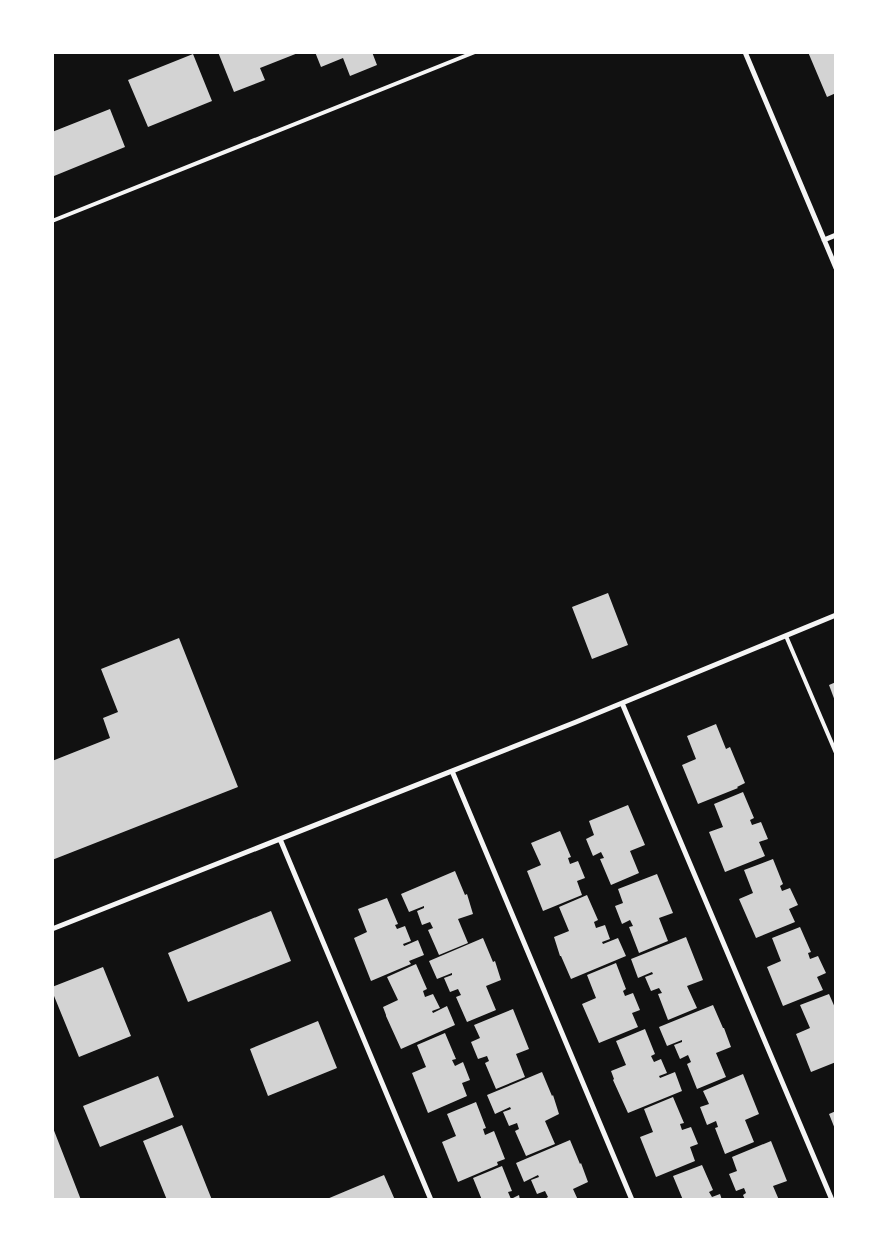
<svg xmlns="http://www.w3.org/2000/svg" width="888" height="1252" viewBox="0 0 888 1252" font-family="Barlow,sans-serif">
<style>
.building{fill:#d3d3d3}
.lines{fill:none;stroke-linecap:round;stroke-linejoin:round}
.service{stroke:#f5f5f5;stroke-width:4}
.minor{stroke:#f5f5f5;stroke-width:5}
</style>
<rect width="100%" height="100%" fill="#111"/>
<path class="building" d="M 218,52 L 298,52 L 298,53 L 260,68 L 265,80 L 234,92 Z
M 315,52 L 372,52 L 377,65 L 350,76 L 343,58 L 321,67 Z
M 808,52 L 836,52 L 836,93 L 827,97 Z
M 193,54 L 212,101 L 148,127 L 128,80 Z
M 110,109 L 125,147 L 54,176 L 52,172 L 52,132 Z
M 608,593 L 628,645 L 592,659 L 572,607 Z
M 179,638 L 238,787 L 52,860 L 52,761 L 110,738 L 103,718 L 118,712 L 101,669 Z
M 836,682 L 836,701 L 835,701 L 829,685 Z
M 716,724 L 726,749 L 730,747 L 745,783 L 737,787 L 738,788 L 698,804 L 682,765 L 696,759 L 687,736 Z
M 743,792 L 754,818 L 750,820 L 752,825 L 761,822 L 768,839 L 759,842 L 765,856 L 725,872 L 709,832 L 723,827 L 714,804 Z
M 628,805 L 645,845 L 630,851 L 639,873 L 611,885 L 600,859 L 604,858 L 601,852 L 593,856 L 586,839 L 594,835 L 589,821 Z
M 560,831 L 571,857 L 568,858 L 570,864 L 578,861 L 585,878 L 577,881 L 582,895 L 543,911 L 527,871 L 541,865 L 531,843 Z
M 773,859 L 783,884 L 780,886 L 782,891 L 790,888 L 798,905 L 789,909 L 795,922 L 756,938 L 739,899 L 753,893 L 744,870 Z
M 455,871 L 465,895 L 467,894 L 473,914 L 458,919 L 468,943 L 439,955 L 428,930 L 433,928 L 430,922 L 422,925 L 417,911 L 424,908 L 424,906 L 409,912 L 401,894 Z
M 657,874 L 673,913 L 659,918 L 668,941 L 639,953 L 629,927 L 633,926 L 630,920 L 622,924 L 615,906 L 623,903 L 618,889 Z
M 587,895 L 598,920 L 594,922 L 596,928 L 605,925 L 610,939 L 602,942 L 603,944 L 618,938 L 626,956 L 571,979 L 561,956 L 560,956 L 554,937 L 569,931 L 559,907 Z
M 387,898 L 398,924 L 395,925 L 397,929 L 405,926 L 411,941 L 403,944 L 404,946 L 418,940 L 424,955 L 409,961 L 411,964 L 371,981 L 354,938 L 367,932 L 358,909 Z
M 271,911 L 291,961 L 188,1002 L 168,953 Z
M 800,927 L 811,952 L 808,953 L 810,959 L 818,956 L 826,973 L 817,977 L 823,990 L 783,1006 L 767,967 L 781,961 L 772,938 Z
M 686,937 L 703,980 L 687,986 L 697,1008 L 668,1020 L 658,994 L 662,993 L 659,988 L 651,991 L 645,977 L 653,974 L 652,972 L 638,978 L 631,959 Z
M 483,938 L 493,962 L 495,961 L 501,980 L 486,986 L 496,1010 L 467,1022 L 456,997 L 461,995 L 458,989 L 450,992 L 444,978 L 452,975 L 452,973 L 437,979 L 429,961 Z
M 616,963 L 626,989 L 623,991 L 625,996 L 633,993 L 640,1010 L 632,1013 L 638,1027 L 599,1043 L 582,1004 L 596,998 L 587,975 Z
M 416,964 L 427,989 L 423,991 L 425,997 L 433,994 L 440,1008 L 432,1011 L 433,1013 L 447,1006 L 455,1025 L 401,1049 L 386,1016 L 386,1015 L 383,1007 L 398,1000 L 387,977 Z
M 103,967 L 131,1036 L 79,1057 L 52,991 L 52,987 Z
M 829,994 L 836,1010 L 836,1062 L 811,1072 L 796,1034 L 810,1028 L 800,1005 Z
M 713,1005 L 723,1028 L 724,1028 L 731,1047 L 716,1053 L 726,1077 L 697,1089 L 687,1064 L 691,1062 L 688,1055 L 680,1059 L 674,1045 L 682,1042 L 682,1040 L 667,1046 L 659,1027 Z
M 513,1009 L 529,1049 L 516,1054 L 525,1077 L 496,1089 L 485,1063 L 489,1061 L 487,1056 L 478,1059 L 471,1042 L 480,1038 L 474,1025 Z
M 318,1021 L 337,1068 L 268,1096 L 250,1049 Z
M 645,1029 L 655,1054 L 651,1056 L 654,1062 L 661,1059 L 667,1073 L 659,1076 L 660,1078 L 675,1072 L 682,1091 L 628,1113 L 613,1080 L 614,1079 L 611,1071 L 626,1065 L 616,1041 Z
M 445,1033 L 456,1059 L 452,1060 L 455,1066 L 463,1062 L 470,1080 L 462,1083 L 467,1096 L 428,1113 L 412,1073 L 426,1067 L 417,1045 Z
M 542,1072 L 552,1096 L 553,1095 L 559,1114 L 545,1121 L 555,1144 L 526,1156 L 515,1131 L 519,1129 L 517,1123 L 509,1126 L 503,1112 L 511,1109 L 510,1107 L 495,1114 L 487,1095 Z
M 743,1074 L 759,1114 L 745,1120 L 754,1142 L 725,1154 L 715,1128 L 718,1127 L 716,1121 L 707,1125 L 700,1107 L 709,1104 L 703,1091 Z
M 158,1076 L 174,1117 L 100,1147 L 83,1106 Z
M 673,1097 L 684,1123 L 680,1124 L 682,1130 L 691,1127 L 698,1144 L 690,1147 L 695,1161 L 656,1177 L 640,1137 L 653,1132 L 644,1109 Z
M 476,1102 L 486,1128 L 483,1129 L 485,1135 L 494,1131 L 505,1159 L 497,1162 L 498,1165 L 458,1182 L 442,1142 L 456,1136 L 447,1114 Z
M 836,1111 L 836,1129 L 835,1129 L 829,1114 Z
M 182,1125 L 212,1200 L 167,1200 L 143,1141 Z
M 52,1128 L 53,1128 L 81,1200 L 52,1200 Z
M 570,1140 L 580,1164 L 581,1163 L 588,1182 L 573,1189 L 578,1200 L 543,1200 L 548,1197 L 545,1191 L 537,1194 L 531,1180 L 539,1177 L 538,1175 L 524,1182 L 516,1163 Z
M 771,1141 L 787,1181 L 773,1186 L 779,1200 L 745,1200 L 743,1195 L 746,1193 L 744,1188 L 736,1191 L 729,1174 L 737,1171 L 732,1157 Z
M 702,1165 L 713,1190 L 709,1192 L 712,1197 L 720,1194 L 722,1200 L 683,1200 L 673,1176 Z
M 502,1166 L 512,1191 L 508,1192 L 511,1199 L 519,1195 L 520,1200 L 482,1200 L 473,1178 Z
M 384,1175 L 395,1200 L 327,1200 L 327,1199 Z"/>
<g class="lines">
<path class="service" d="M 52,221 L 475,52
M 786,636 L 836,753"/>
<path class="minor" d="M 745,52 L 836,268
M 824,240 L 836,235
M 622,703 L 832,1200
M 452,771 L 632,1200
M 280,839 L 431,1200
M 52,929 L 576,722 L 836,615"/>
</g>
<rect width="888" height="1252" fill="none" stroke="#ffffff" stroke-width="108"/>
</svg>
